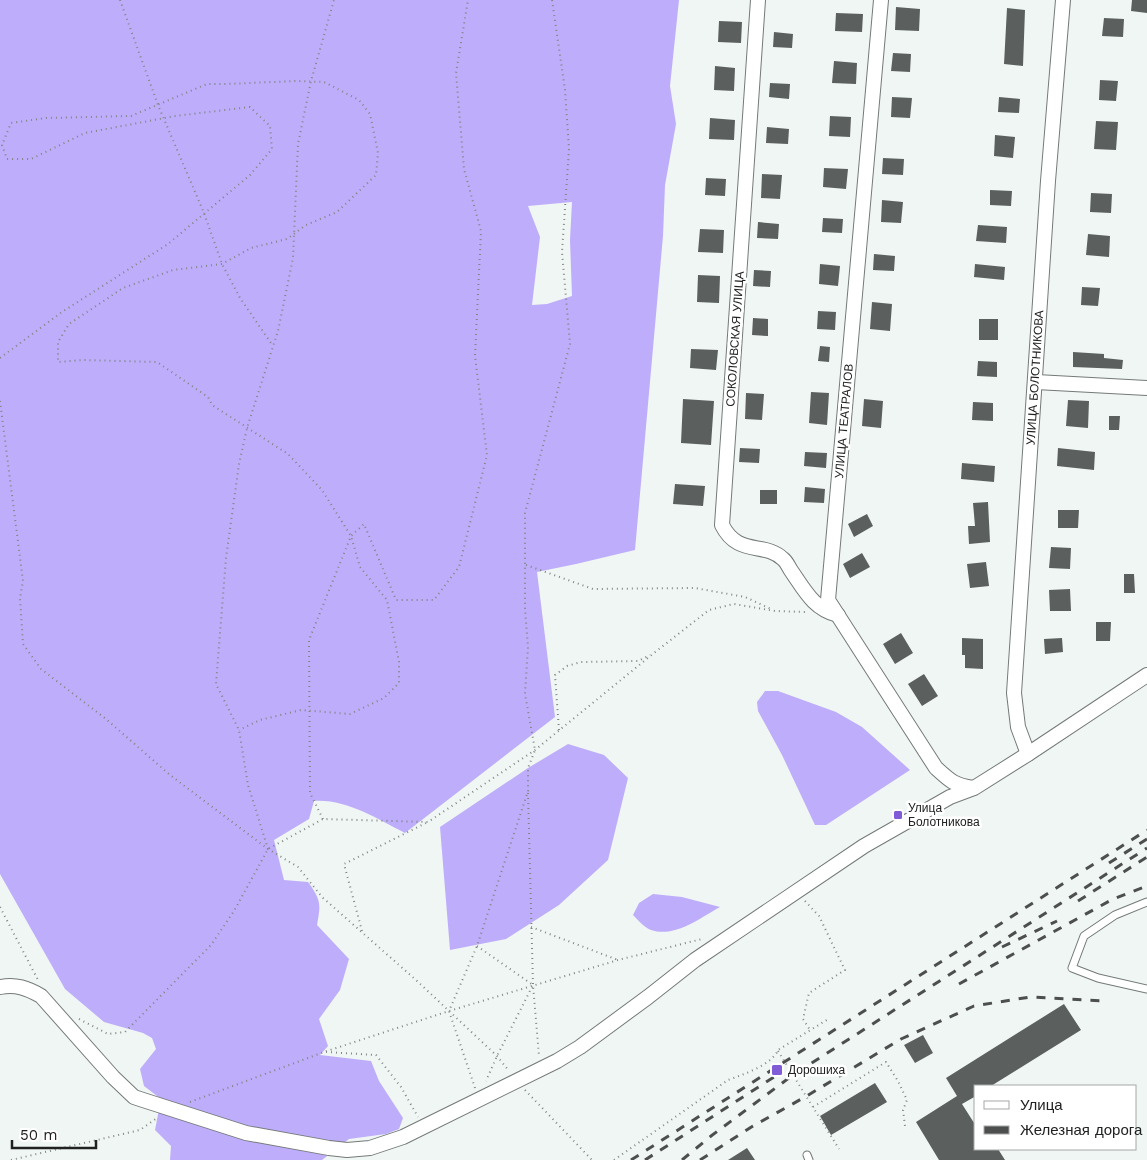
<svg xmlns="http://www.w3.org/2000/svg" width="1147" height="1160" viewBox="0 0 1147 1160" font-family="'Work Sans',sans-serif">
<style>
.forest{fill:#beadfa;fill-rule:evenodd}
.building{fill:#5b605e}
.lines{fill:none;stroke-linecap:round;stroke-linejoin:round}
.service-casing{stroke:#747a78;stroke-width:9}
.minor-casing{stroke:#747a78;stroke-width:16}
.path{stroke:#818583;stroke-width:2;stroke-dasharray:1 4;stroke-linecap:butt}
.service{stroke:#fff;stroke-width:7}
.minor{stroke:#fff;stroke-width:14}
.rail{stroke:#4c4f4e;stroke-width:3;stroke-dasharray:9 9;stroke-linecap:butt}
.poi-dot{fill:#805cd6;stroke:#fff;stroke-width:2}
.labels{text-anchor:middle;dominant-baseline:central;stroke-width:5;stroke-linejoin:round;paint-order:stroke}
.street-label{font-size:12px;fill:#202221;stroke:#fff}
.poi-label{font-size:12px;fill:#202221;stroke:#fff;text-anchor:start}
</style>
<rect width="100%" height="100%" fill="#f0f6f3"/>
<path class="forest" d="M 0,0 L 679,0 L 670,86 L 676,124 L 665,185 L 663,236 L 635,550 L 576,564 L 537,572 L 555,717 L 405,833 C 377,819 347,799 314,801 L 309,819 L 274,840 L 284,880 L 308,882 C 321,900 321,904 317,925 L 349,959 L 340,990 L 319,1019 L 328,1046 L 320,1055 L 371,1061 L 379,1081 L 403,1118 L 399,1129 L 386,1134 L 349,1139 L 322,1160 L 170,1160 L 171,1146 L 155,1130 L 161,1099 L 144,1086 L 140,1069 L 156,1049 L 152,1038 L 143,1033 L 104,1022 L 65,989 L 0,874 ZM 572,202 L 570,240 L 572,296 L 547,304 L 532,305 L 540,237 L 528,206 Z
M 765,691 L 778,691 L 836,712 L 862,727 L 910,770 L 826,825 L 815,825 L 782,755 L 758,711 L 757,702 Z
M 568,744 L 604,755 L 628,778 L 608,860 L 559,905 L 506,939 L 450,950 L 440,827 L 528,768 Z
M 653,894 L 682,897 L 720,907 C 700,918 675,938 651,930 C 645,928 638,920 633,915 L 639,903 Z"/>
<path class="building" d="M 1132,0 L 1147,0 L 1147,13 L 1131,11 Z
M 896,7 L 920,9 L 919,31 L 895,30 Z
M 1007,8 L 1025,10 L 1023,66 L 1004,64 Z
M 836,13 L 863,14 L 862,32 L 835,31 Z
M 1104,18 L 1124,19 L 1123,37 L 1102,36 Z
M 719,21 L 742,22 L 741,43 L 718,42 Z
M 774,32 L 793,34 L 792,48 L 773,47 Z
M 893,53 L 911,54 L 910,72 L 891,71 Z
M 834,61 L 857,63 L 856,84 L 832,83 Z
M 715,66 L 735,68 L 734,91 L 714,90 Z
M 1100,80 L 1118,81 L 1116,101 L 1099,100 Z
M 770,83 L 790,84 L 789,99 L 769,97 Z
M 892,97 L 912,98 L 910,118 L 891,117 Z
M 999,97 L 1020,99 L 1019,113 L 998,112 Z
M 830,116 L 851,117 L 850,137 L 829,136 Z
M 710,118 L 735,120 L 734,140 L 709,139 Z
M 1096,121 L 1118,122 L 1116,150 L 1094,149 Z
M 767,127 L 789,129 L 788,144 L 766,143 Z
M 995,135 L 1015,137 L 1013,158 L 994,156 Z
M 883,158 L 904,159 L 903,175 L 882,174 Z
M 824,168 L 848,169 L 846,189 L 823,187 Z
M 762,174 L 782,175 L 780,199 L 761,198 Z
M 706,178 L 726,179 L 725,196 L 705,195 Z
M 990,190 L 1012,191 L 1011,206 L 990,205 Z
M 1091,193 L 1112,194 L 1111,213 L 1090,212 Z
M 882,200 L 903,202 L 901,223 L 881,222 Z
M 823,218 L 843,219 L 842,233 L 822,232 Z
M 758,222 L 779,224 L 778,239 L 757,238 Z
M 978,225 L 1007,227 L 1006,243 L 976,241 Z
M 700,229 L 724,230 L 723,253 L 698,252 Z
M 1088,234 L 1110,236 L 1109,257 L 1086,255 Z
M 874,254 L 895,256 L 894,271 L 873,270 Z
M 820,264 L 840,266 L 838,286 L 819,284 Z
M 975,264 L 1005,267 L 1004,280 L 974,277 Z
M 754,270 L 771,271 L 770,287 L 753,286 Z
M 698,275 L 720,276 L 719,303 L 697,302 Z
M 1082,287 L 1100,288 L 1098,306 L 1081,305 Z
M 872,302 L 892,304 L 890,331 L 870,329 Z
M 818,311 L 836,312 L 835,330 L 817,329 Z
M 753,318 L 768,319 L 768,336 L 752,335 Z
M 979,319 L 998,319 L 998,340 L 979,340 Z
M 820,346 L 830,347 L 829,362 L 818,361 Z
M 691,349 L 718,350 L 716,370 L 690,368 Z
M 1073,352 L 1104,354 L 1104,358 L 1123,360 L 1122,369 L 1073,367 Z
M 978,361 L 997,362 L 997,377 L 977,376 Z
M 811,392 L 829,393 L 827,425 L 809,423 Z
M 746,393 L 764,394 L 762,420 L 745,419 Z
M 683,399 L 714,401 L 711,445 L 681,443 Z
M 864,399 L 883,401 L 881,428 L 862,426 Z
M 1068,400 L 1089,401 L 1088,428 L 1066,426 Z
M 973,402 L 993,403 L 993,421 L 972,420 Z
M 1109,416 L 1120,416 L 1119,430 L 1109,430 Z
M 740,448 L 760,449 L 759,463 L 739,462 Z
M 1058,448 L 1095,452 L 1094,470 L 1057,466 Z
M 805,452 L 827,453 L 826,468 L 804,466 Z
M 962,463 L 995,466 L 994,482 L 961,479 Z
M 675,484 L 705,486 L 703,506 L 673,504 Z
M 805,487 L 825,489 L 824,503 L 804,502 Z
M 760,490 L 777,490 L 777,504 L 760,504 Z
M 988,502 L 990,542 L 969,544 L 968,526 L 975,526 L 973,503 Z
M 1058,510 L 1079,510 L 1078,528 L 1058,528 Z
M 867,514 L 873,526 L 854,537 L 848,524 Z
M 1051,547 L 1071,548 L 1070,569 L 1049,568 Z
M 862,553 L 870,567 L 850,578 L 843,564 Z
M 986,562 L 989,586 L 970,588 L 967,564 Z
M 1124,574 L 1134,574 L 1135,593 L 1124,593 Z
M 1070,589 L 1071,611 L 1050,611 L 1049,590 Z
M 1096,622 L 1111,622 L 1110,641 L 1096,641 Z
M 901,633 L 913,653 L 895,664 L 883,644 Z
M 962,638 L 983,639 L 983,669 L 965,668 L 965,655 L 962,655 Z
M 1062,638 L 1063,652 L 1045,654 L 1044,639 Z
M 924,674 L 938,696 L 922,706 L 908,684 Z
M 1064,1004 L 1081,1030 L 991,1086 L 976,1086 L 976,1096 L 962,1104 L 976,1126 L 976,1149 L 998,1149 L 1005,1160 L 939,1160 L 916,1122 L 957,1096 L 946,1078 Z
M 923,1035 L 933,1053 L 915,1063 L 904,1045 Z
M 875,1083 L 887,1102 L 831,1135 L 820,1116 Z
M 747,1148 L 755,1160 L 728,1160 Z"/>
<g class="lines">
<defs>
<path id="service" d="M 1147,902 L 1115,915 L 1084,936 L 1072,968 L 1098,978 L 1147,989
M 807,1155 L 809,1160"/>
<g id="minor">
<path d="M 758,0 L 722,525 C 738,557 764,541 783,559 C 787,562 789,568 792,572 C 805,591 814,609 838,615"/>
<path d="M 881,0 L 828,600 L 936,768 C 950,781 954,785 973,788"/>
<path d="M 1036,382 L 1147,388"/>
<path id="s1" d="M 1028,754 L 1018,727 L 1014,693 L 1048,181 L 1063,0"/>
<path d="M 0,987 C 16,984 27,988 41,996 L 113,1077 L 134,1097 L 143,1100 L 246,1133 L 329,1148 L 347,1150 L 370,1148 L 403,1137 L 557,1061 L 580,1047 L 648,997 L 695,960 L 864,846 L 950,797 L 974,788 L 1028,754 L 1147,675"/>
</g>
</defs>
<use href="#service" class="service-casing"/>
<use href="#minor" class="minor-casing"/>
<path class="path" d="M 120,0 L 158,105 L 204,213 L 222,264 L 240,298 L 273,346
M 0,358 L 62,312 L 168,244 L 250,175 L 272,149 L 270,126 L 250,107 L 175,116 L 85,133 L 31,159 L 7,159 L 2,145 L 11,123 L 46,118 L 131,116 L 207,84 L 226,84 L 296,81 L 324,82 L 359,100 L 370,114 L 378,153 L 376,175 L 337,212 L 306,225 L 287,239 L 251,248 L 222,264 L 173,270 L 123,288 L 69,324 L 58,342 L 58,362 L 83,360 L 157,362 L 208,397 L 212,405 L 288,454 L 322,490 L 351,536 L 360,567 L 387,600 L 399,662 L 399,683 L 384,698 L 350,714 L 301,710 L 260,720 L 239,730
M 0,401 L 23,581 L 20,598 L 23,644 L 41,669 L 106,719 L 170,775 L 268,849 L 298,867 L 322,897 L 416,980 L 497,1056 L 509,1071
M 526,565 L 593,589 L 695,588 L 745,597 L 771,609
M 559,730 L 555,675 L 567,666 L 581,662 L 638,661 L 650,655
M 528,793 L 533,985 L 539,1056
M 323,819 L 310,793 L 309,640 L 351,536 L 364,524 L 396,600 L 434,600 L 459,567 L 487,455 L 475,356 L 481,231 L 464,169 L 456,73 L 468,0
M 268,849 L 248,785 L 239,730 L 216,684 L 226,558 L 239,464 L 247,428 L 278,331 L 293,258 L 298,144 L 311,81 L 334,0
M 805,901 L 819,916 L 845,970 L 809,993 L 803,1019 L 810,1030
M 0,907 L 38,980
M 531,927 L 618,960
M 362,931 L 344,864 L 428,822
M 477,946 L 533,985 L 497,1056 L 486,1081
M 79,1019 L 108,1034 L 125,1032 L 211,945 L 234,911 L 268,849 L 323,819 L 428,822 L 535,750 L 654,653 L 709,610 L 734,604 L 775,611 L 806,612
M 778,1051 L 839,1149
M 326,1052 L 376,1055 L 401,1087 L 418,1117
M 475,1088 L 449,1011 L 477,946 L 528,791 L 528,768 L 535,750 L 525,694 L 528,647 L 525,609 L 525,513 L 570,344 L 562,252 L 569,149 L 565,90 L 552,0
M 525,1090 L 592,1160
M 190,1102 L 324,1052 L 449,1011 L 618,960 L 702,939
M 813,1107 L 886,1062 L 898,1081 L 907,1100 L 903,1110 L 905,1126
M 11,1160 L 140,1130 L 157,1118
M 614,1160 L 728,1080 C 742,1075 772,1065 778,1050 L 830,1018"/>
<use href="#service" class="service"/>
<use href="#minor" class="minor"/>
<path class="rail" d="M 1109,863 L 1147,839
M 1078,901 L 1147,857
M 1002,947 L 1057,921
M 959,984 L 1113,899 L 1147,886
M 631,1160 L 1147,830
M 645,1160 L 774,1077
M 682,1160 L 711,1136 L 793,1075 L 1147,848
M 700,1160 L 753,1126 L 805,1097 L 901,1039 L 974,1006 L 1030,997 L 1106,1001"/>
</g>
<g class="poi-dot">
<rect x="893" y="810" width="10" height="10" rx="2.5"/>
<rect x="771" y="1064" width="12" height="12" rx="2.5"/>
</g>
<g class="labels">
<g class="street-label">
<text transform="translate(735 339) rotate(-86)">СОКОЛОВСКАЯ УЛИЦА</text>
<text stroke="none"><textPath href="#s1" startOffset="379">УЛИЦА БОЛОТНИКОВА</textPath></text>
<text transform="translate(844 421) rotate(-85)">УЛИЦА ТЕАТРАЛОВ</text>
</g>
<g class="poi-label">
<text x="908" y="808">Улица<tspan x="908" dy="14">Болотникова</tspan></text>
<text x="788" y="1070">Дорошиха</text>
</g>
</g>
<rect x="974" y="1085" width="162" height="65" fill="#ffffff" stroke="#a6a7a6"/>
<rect x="984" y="1101" width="25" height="8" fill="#ffffff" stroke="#a6a7a6"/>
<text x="1020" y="1110" font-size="15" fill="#202221">Улица</text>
<rect x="984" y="1126" width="25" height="8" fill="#4c4f4e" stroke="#a6a7a6"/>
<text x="1020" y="1135" font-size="15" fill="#202221">Железная дорога</text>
<path d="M12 1140v8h84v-8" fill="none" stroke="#202221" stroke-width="2.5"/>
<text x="20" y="1140" font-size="15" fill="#202221" stroke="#ffffff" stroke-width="4" paint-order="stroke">50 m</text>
</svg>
